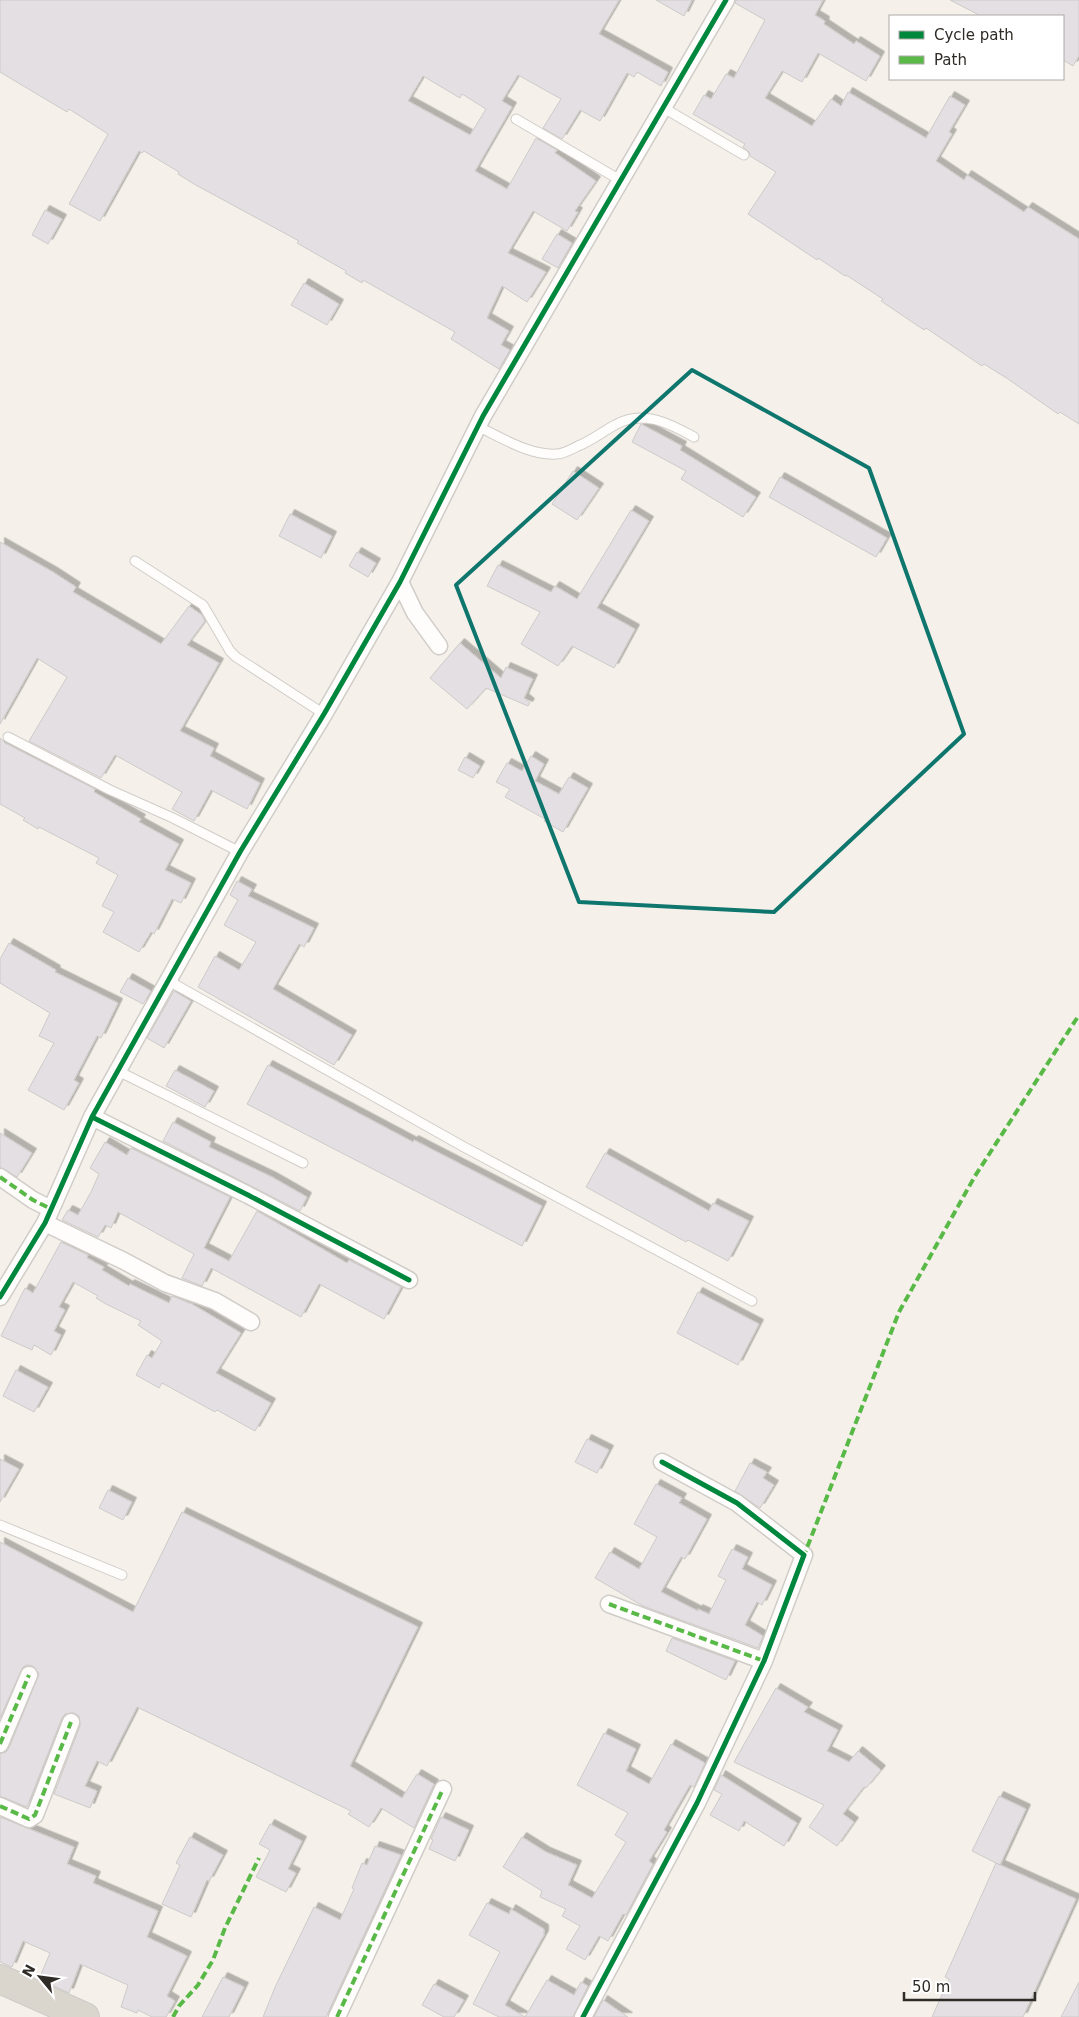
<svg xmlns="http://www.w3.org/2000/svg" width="1079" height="2017" viewBox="0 0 1079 2017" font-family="'DejaVu Sans',sans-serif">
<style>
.building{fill:#e4dfe3;stroke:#cdcac9;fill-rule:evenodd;filter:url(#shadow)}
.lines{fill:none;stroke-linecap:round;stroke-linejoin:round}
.service-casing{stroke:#d0ccc7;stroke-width:11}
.minor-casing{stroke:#d0ccc7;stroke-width:19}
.trunk-casing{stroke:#cdccc8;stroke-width:30}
.service{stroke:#fefdfc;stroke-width:9}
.minor{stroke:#fefdfc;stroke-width:16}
.trunk{stroke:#dad6ce;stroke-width:28}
.quiet{stroke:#58b947;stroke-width:4;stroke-dasharray:8 4;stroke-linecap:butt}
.cycleway-casing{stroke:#fff;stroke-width:8}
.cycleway{stroke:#00873e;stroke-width:5}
.marked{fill:none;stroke:#0f766e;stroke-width:4;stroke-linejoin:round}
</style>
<defs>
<filter id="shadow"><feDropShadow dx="4.5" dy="-4.5" stdDeviation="0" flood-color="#0004"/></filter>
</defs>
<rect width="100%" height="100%" fill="#f5f1ea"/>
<path class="building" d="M 0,0 L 619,0 L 599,34 L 668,72 L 661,86 L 637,72 L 634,77 L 627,73 L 600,121 L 580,110 L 562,139 L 543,128 L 561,99 L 518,75 L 502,101 L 512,107 L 475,171 L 507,189 L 536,138 L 557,150 L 555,153 L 596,181 L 575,211 L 578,212 L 567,231 L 533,211 L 508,253 L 546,272 L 527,302 L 502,286 L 487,318 L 509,331 L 501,345 L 510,350 L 499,369 L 451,339 L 455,332 L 363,280 L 362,283 L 345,273 L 346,271 L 297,243 L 299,241 L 194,184 L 178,174 L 179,172 L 144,151 L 142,153 L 139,151 L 100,221 L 69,204 L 108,134 L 69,109 L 67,112 L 0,72 ZM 423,76 L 460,98 L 462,94 L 486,109 L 470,135 L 408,101 Z
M 656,0 L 692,0 L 684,16 Z
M 736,0 L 823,0 L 815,15 L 825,21 L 824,24 L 854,44 L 856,41 L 880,56 L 866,81 L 818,53 L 802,82 L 782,71 L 765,98 L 812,126 L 831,99 L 841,106 L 848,92 L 926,138 L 950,96 L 965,105 L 949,132 L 952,134 L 936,161 L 964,180 L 967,175 L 1024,212 L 1028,207 L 1079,239 L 1079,424 L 1060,412 L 1058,414 L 1008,379 L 984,364 L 982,366 L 926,328 L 924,330 L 881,301 L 883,299 L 846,275 L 845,276 L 818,258 L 817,260 L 748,214 L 776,172 L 750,156 L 749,152 L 743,147 L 745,144 L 693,114 L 704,95 L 711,99 L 726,74 L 734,78 L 765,20 L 735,3 Z
M 950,0 L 1079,0 L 1079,56 L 1073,66 L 1063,60 L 1063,16 L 981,16 Z
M 45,210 L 62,219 L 48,244 L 32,235 Z
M 557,234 L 572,243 L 558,268 L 542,259 Z
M 304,283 L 339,304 L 327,325 L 291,305 Z
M 641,424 L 682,446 L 680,450 L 756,497 L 743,517 L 681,479 L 686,471 L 632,442 Z
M 573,471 L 599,488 L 577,520 L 552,504 Z
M 780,477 L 887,538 L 876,557 L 769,497 Z
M 631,510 L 649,521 L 597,608 L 635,629 L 614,668 L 572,646 L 558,666 L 521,644 L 540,612 L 487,586 L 498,565 L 551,592 L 555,586 L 577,599 Z
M 290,514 L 332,536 L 321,558 L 279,536 Z
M 0,542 L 53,572 L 76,587 L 73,592 L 161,644 L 189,606 L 202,615 L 205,621 L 187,645 L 219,663 L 180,731 L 214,748 L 210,756 L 260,783 L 247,809 L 211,790 L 194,821 L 172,809 L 182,792 L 115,755 L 101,778 L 29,741 L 67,677 L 37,658 L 0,724 Z
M 357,552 L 376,563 L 368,577 L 349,566 Z
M 460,643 L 501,678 L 506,667 L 533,679 L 524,698 L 530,703 L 528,706 L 486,688 L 467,709 L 430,678 Z
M 0,738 L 5,743 L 95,789 L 94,792 L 141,819 L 139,822 L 179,844 L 165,870 L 191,883 L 181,903 L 172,899 L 154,934 L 151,932 L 139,952 L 103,932 L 114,912 L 102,906 L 118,875 L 96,863 L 99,858 L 39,827 L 38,829 L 23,820 L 25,818 L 0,804 Z
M 531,756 L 544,764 L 535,781 L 559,794 L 569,777 L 588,788 L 563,832 L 544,821 L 545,819 L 505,797 L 510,789 L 496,782 L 507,763 L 522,771 Z
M 465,757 L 480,766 L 473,778 L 458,770 Z
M 237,881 L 252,889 L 248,896 L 314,928 L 304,947 L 299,944 L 273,989 L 352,1035 L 334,1065 L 198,987 L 215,956 L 239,970 L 256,942 L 224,925 L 238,900 L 230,895 Z
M 9,943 L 56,970 L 55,972 L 118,1003 L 101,1038 L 97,1036 L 74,1080 L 79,1083 L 64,1110 L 28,1090 L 54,1043 L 39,1036 L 50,1013 L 0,983 L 0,959 Z
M 128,978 L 151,991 L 143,1004 L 120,992 Z
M 174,991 L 191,1001 L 164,1048 L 147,1038 Z
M 268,1065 L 413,1142 L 414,1140 L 542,1206 L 522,1246 L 247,1104 Z
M 175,1070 L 214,1091 L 205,1107 L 166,1086 Z
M 173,1122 L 211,1142 L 209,1147 L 272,1177 L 307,1197 L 300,1211 L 163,1141 Z
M 0,1133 L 32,1153 L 17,1177 L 0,1167 Z
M 105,1142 L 127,1155 L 131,1148 L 230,1197 L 204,1248 L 229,1261 L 257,1211 L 347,1263 L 349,1260 L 401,1287 L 384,1319 L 319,1284 L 301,1317 L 211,1268 L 202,1286 L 182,1278 L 194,1254 L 118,1212 L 111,1228 L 105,1225 L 98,1237 L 62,1220 L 68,1210 L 78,1215 L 91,1192 L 99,1174 L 90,1168 Z
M 605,1153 L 709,1211 L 713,1203 L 749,1221 L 728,1261 L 688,1240 L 686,1242 L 586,1187 Z
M 61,1242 L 88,1255 L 87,1258 L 104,1267 L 102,1270 L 129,1286 L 130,1284 L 169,1303 L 172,1296 L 192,1304 L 241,1333 L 216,1373 L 271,1403 L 255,1431 L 217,1410 L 215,1412 L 162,1383 L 159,1388 L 136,1375 L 147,1355 L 152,1358 L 162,1341 L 138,1325 L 141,1321 L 106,1304 L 96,1298 L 98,1296 L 73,1282 L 59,1307 L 65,1310 L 54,1331 L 61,1335 L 51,1355 L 34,1345 L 32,1350 L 1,1336 L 25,1288 L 33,1293 Z
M 698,1292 L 759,1324 L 738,1365 L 677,1333 Z
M 16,1370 L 48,1387 L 34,1412 L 3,1396 Z
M 587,1439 L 609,1450 L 597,1473 L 575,1462 Z
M 0,1459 L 19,1469 L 0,1502 Z
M 750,1463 L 767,1472 L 763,1478 L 774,1485 L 760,1508 L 735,1491 Z
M 656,1484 L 682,1498 L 679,1503 L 707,1519 L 685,1559 L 681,1557 L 661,1592 L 698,1611 L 698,1609 L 709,1614 L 726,1580 L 718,1576 L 732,1549 L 748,1557 L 742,1569 L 772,1585 L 762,1605 L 757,1602 L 745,1625 L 763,1636 L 758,1648 L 643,1606 L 595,1578 L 610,1552 L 639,1569 L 657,1537 L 634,1524 Z
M 108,1490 L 132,1502 L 123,1520 L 99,1508 Z
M 182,1512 L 418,1627 L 350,1766 L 402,1798 L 417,1774 L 434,1784 L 414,1828 L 381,1808 L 369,1827 L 348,1814 L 351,1811 L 137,1707 L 107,1766 L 97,1761 L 85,1786 L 97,1791 L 90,1808 L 54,1794 L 80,1726 L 79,1716 L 74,1713 L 65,1714 L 62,1718 L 27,1807 L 0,1796 L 0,1754 L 6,1752 L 9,1748 L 39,1674 L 33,1666 L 27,1665 L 23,1667 L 0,1718 L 0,1542 L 133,1612 Z
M 672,1638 L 735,1661 L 726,1680 L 666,1651 Z
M 776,1688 L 808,1707 L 804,1712 L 838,1730 L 827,1751 L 849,1762 L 858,1751 L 881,1770 L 866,1788 L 864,1787 L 843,1814 L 854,1822 L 837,1846 L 809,1827 L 824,1805 L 734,1762 Z
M 604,1733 L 636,1749 L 626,1771 L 649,1784 L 671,1744 L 705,1763 L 694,1787 L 690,1785 L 664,1830 L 667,1832 L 649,1861 L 653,1864 L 626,1915 L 623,1914 L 608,1941 L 599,1936 L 585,1960 L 566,1949 L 580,1926 L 562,1916 L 566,1909 L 540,1897 L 542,1891 L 503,1867 L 522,1837 L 546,1852 L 577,1865 L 568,1885 L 592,1898 L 626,1842 L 615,1835 L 628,1813 L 577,1785 Z
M 721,1775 L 797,1823 L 784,1846 L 744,1821 L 739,1831 L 710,1815 L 722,1794 L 714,1790 Z
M 999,1796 L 1026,1809 L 1000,1865 L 972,1851 Z
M 0,1817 L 74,1847 L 67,1864 L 96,1876 L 93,1883 L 158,1911 L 147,1937 L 187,1956 L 167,1996 L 175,2001 L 166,2017 L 152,2017 L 138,2010 L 137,2013 L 121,2007 L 128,1985 L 80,1964 L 69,1993 L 39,1979 L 50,1953 L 23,1941 L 12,1967 L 0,1962 Z
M 441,1817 L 469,1830 L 455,1861 L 429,1849 L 433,1840 L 431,1839 Z
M 270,1824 L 302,1841 L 288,1869 L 296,1873 L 286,1892 L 256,1877 L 270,1850 L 259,1844 Z
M 190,1837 L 223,1855 L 209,1881 L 207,1880 L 191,1917 L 162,1904 L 180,1865 L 176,1863 Z
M 375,1846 L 401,1855 L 326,2017 L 263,2017 L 276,1985 L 314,1907 L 340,1920 L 354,1889 L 352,1888 L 362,1863 L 367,1865 Z
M 996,1863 L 1076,1899 L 1023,2017 L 932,2017 L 949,1979 L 945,1977 Z
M 487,1903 L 509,1914 L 511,1909 L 544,1929 L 544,1935 L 505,2005 L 525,2017 L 547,1980 L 574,1995 L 581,1982 L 588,1986 L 573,2017 L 499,2017 L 473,2004 L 500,1952 L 469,1935 Z
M 223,1977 L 244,1987 L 229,2017 L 202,2017 Z
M 1079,1982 L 1079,2017 L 1061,2017 Z
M 434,1984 L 464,2000 L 454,2017 L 444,2017 L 422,2005 Z
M 603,2000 L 628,2017 L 594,2017 Z"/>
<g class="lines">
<defs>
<path id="service" d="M 662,107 L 744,155
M 516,119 L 620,180
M 477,426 C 501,437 529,456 557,454 C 563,454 572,449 578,446 C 591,441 602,432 615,425 C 642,409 669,423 694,437
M 135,561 L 203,605 L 230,651 L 236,657 L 324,714
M 8,737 L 110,790 L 173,818 L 240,852
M 169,981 L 464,1147 L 752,1301
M 118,1071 L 303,1163
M 0,1525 L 122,1575"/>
<path id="minor" d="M 400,582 L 415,613 L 439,646
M 92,1117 L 248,1195 L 409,1280
M 0,1177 L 33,1200 L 51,1209
M 45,1223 L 124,1261 L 165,1283 L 215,1301 L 251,1322
M 0,1297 L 45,1223 L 92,1117 L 240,852 L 324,714 L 400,582 L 483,416 L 726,0
M 609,1604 L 764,1661
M 0,1744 L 29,1675
M 0,1806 L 29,1819 L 35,1815 L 71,1722
M 337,2017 L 443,1789
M 583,2017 L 697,1803 L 764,1661 L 804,1555 L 737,1503 L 662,1462"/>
<path id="trunk" d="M 0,1979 L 85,2017"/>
</defs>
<use href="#service" class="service-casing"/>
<use href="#minor" class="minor-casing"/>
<use href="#trunk" class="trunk-casing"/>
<use href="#service" class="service"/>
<use href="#minor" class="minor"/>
<use href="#trunk" class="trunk"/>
<path class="quiet" d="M 0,1177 L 33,1200 L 51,1209
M 803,1558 L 899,1312 L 975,1176 L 1079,1015
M 609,1604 L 764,1661
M 0,1744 L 29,1675
M 0,1806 L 29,1819 L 35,1815 L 71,1722
M 173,2017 L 179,2006 L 198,1985 L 213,1960 L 225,1928 L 259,1858
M 337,2017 L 443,1789"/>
<defs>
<path id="cycleway" d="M 92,1117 L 248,1195 L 409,1280
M 0,1297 L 45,1223 L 92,1117 L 240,852 L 324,714 L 400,582 L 483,416 L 726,0
M 583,2017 L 697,1803 L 764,1661 L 804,1555 L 737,1503 L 662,1462"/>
</defs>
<use href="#cycleway" class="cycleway-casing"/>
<use href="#cycleway" class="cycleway"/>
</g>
<path class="marked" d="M 692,370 L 869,468 L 964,734 L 774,912 L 579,902 L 456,585 Z"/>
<rect x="889" y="15" width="175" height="65" fill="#ffffff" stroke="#acaaa8"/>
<rect x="899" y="31" width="25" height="8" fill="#00873e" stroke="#acaaa8"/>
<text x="934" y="40" font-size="15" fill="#2f2b26">Cycle path</text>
<rect x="899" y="56" width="25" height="8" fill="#58b947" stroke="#acaaa8"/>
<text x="934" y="65" font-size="15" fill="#2f2b26">Path</text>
<g transform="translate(40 1977) rotate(299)" stroke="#ffffff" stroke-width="4" paint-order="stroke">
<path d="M0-4L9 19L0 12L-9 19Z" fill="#2f2b26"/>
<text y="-8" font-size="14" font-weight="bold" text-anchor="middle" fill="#2f2b26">N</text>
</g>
<path d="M904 1992v8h131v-8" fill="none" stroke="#2f2b26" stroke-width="2.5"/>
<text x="912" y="1992" font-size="15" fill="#2f2b26" stroke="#ffffff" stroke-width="4" paint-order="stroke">50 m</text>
</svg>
